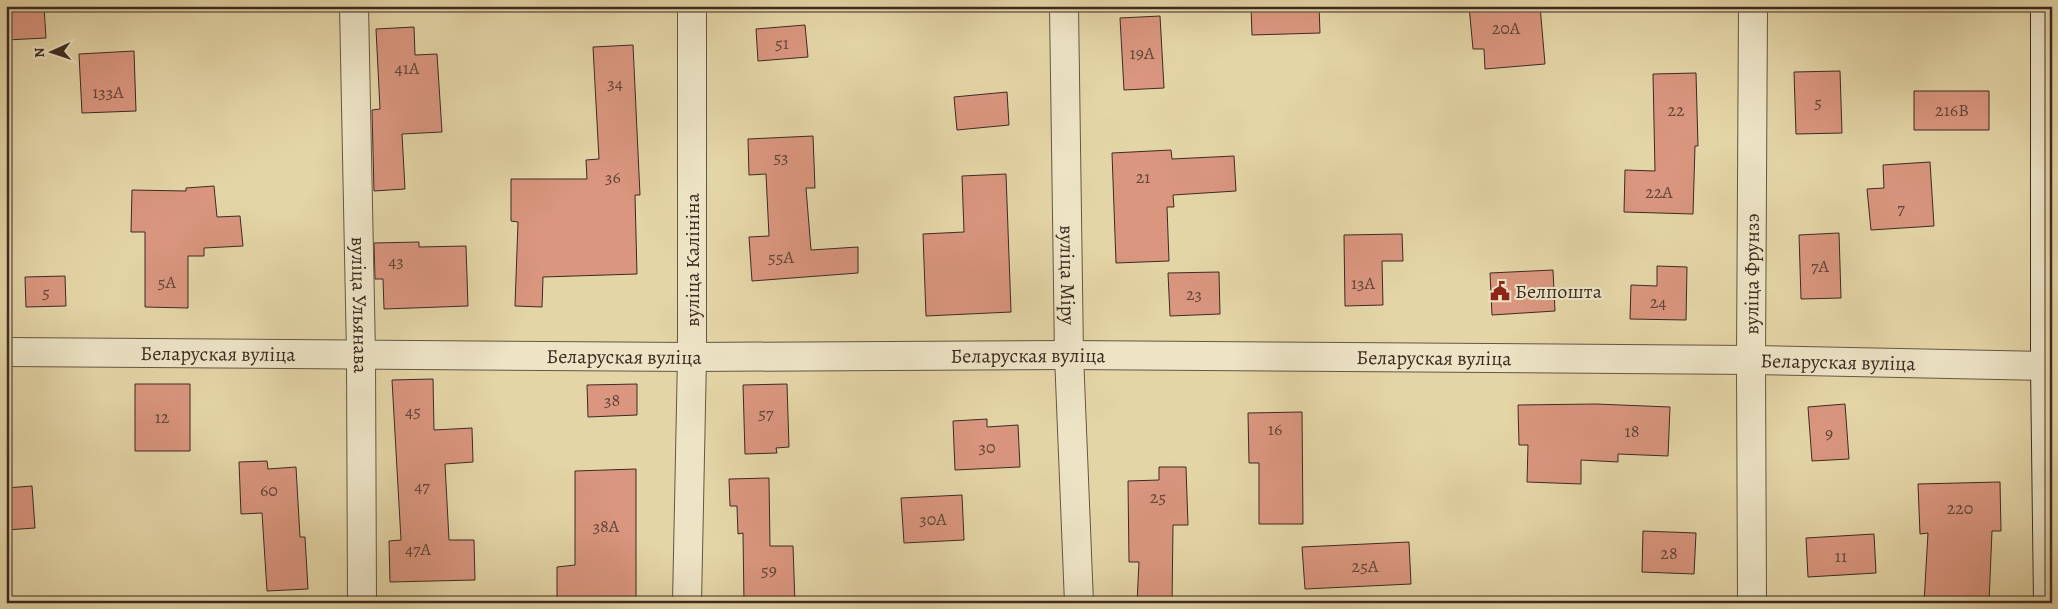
<svg xmlns="http://www.w3.org/2000/svg" width="2058" height="609" viewBox="0 0 2058 609" font-family="Alegreya,serif">
<style>
.building{fill:#da967f;stroke:#3c2b21}
.lines{fill:none;stroke-linecap:round;stroke-linejoin:round}
.street-casing{stroke:#665642;stroke-width:30}
.secondary-casing{stroke:#3c2b21;stroke-width:30}
.street{stroke:#ede4c6;stroke-width:28}
.secondary{stroke:#ede4c6;stroke-width:28}
.labels{text-anchor:middle;dominant-baseline:central;stroke-width:4;stroke-linejoin:round;paint-order:stroke}
.number-label{font-size:18px;fill:#644638}
.street-label{font-size:20px;fill:#3c2b21;stroke:#ede4c6}
.poi-label{font-size:20px;fill:#3c2b21;stroke:#ede4c6;text-anchor:start}
</style>
<rect width="100%" height="100%" fill="#e4d5a7"/>
<filter id="stains"><feTurbulence type="fractalNoise" baseFrequency=".004" numOctaves="4"/><feColorMatrix values="0 0 0 0 .2 0 0 0 0 .09 0 0 0 0 .02 0 0 0 .5 -.17"/></filter>
<radialGradient id="worn" r=".72"><stop offset=".6" stop-color="#630" stop-opacity="0"/><stop offset="1" stop-color="#630" stop-opacity=".3"/></radialGradient>
<path class="building" d="M 6,6 L 44,6 L 46,38 L 6,40 Z
M 1251,6 L 1319,6 L 1320,33 L 1252,35 Z
M 1469,6 L 1540,6 L 1545,64 L 1485,69 L 1484,49 L 1473,49 Z
M 1160,16 L 1164,88 L 1124,90 L 1120,18 Z
M 805,25 L 808,57 L 758,61 L 756,29 Z
M 414,27 L 415,55 L 437,54 L 442,132 L 402,134 L 405,189 L 374,191 L 372,110 L 380,109 L 376,29 Z
M 633,45 L 640,195 L 635,195 L 637,274 L 543,277 L 542,307 L 515,306 L 518,222 L 511,221 L 511,179 L 587,179 L 586,160 L 599,159 L 593,47 Z
M 134,51 L 136,111 L 82,113 L 79,54 Z
M 1840,71 L 1842,133 L 1796,134 L 1794,72 Z
M 1696,73 L 1698,146 L 1695,146 L 1693,214 L 1624,212 L 1625,170 L 1655,171 L 1653,74 Z
M 1914,91 L 1989,91 L 1989,130 L 1914,130 Z
M 1007,92 L 1009,125 L 957,130 L 954,97 Z
M 813,136 L 815,188 L 806,188 L 811,250 L 858,247 L 858,273 L 752,281 L 749,237 L 769,236 L 766,174 L 749,175 L 748,139 Z
M 1171,150 L 1172,159 L 1234,156 L 1236,191 L 1173,195 L 1174,207 L 1167,207 L 1169,261 L 1116,263 L 1112,153 Z
M 1930,162 L 1934,226 L 1871,230 L 1867,189 L 1884,188 L 1883,165 Z
M 1006,174 L 1011,312 L 926,316 L 923,234 L 964,232 L 962,176 Z
M 214,186 L 217,217 L 240,216 L 243,246 L 204,248 L 204,256 L 188,256 L 188,308 L 145,307 L 145,232 L 131,232 L 132,190 L 186,191 L 186,188 Z
M 1839,233 L 1841,298 L 1801,299 L 1799,235 Z
M 1402,234 L 1403,261 L 1382,261 L 1383,305 L 1345,306 L 1344,235 Z
M 419,242 L 419,247 L 466,246 L 468,306 L 384,309 L 383,279 L 375,279 L 374,243 Z
M 1657,266 L 1687,267 L 1686,320 L 1630,319 L 1631,285 L 1657,286 Z
M 1553,270 L 1555,311 L 1492,315 L 1490,273 Z
M 1219,272 L 1220,314 L 1170,316 L 1168,273 Z
M 65,276 L 66,306 L 26,307 L 25,277 Z
M 433,379 L 434,430 L 472,428 L 473,462 L 445,464 L 449,540 L 474,540 L 475,580 L 390,582 L 389,541 L 401,540 L 392,380 Z
M 135,384 L 190,384 L 190,451 L 135,451 Z
M 637,384 L 637,415 L 588,417 L 587,385 Z
M 787,384 L 789,447 L 776,448 L 777,453 L 745,454 L 743,385 Z
M 1596,404 L 1670,407 L 1668,456 L 1618,454 L 1618,462 L 1581,460 L 1581,484 L 1527,482 L 1528,445 L 1519,445 L 1518,405 Z
M 1845,404 L 1849,459 L 1812,461 L 1808,407 Z
M 1302,412 L 1303,524 L 1259,524 L 1259,463 L 1249,463 L 1248,413 Z
M 987,419 L 987,427 L 1018,425 L 1020,467 L 955,470 L 953,421 Z
M 267,461 L 268,469 L 296,467 L 300,537 L 305,537 L 308,589 L 267,591 L 262,513 L 241,514 L 239,462 Z
M 1159,467 L 1186,467 L 1188,525 L 1173,525 L 1172,603 L 1137,603 L 1139,562 L 1129,562 L 1128,481 L 1159,480 Z
M 636,469 L 636,603 L 557,603 L 557,567 L 575,565 L 575,471 Z
M 769,478 L 770,546 L 793,546 L 795,603 L 744,603 L 743,533 L 738,534 L 737,506 L 730,506 L 729,479 Z
M 2000,482 L 2001,531 L 1992,531 L 1989,603 L 1924,603 L 1928,533 L 1920,534 L 1918,484 Z
M 32,486 L 35,528 L 6,530 L 6,488 Z
M 962,495 L 964,540 L 904,543 L 901,498 Z
M 1643,531 L 1696,533 L 1694,574 L 1642,572 Z
M 1874,534 L 1876,573 L 1808,577 L 1806,538 Z
M 1409,542 L 1411,584 L 1305,589 L 1302,547 Z"/>
<g class="lines">
<defs>
<g id="street">
<path id="s1" d="M 354,6 L 361,354 L 362,603"/>
<path id="s2" d="M 1064,6 L 1069,355 L 1079,603"/>
<path id="s3" d="M 6,352 L 692,357 L 1069,355 L 1751,360 L 2052,366"/>
<path d="M 687,603 L 692,357 L 692,6"/>
<path id="s4" d="M 1752,603 L 1751,360 L 1753,6"/>
</g>
<path id="secondary" d="M 2045,6 L 2045,366 L 2048,603"/>
</defs>
<use href="#street" class="street-casing"/>
<use href="#secondary" class="secondary-casing"/>
<use href="#street" class="street"/>
<use href="#secondary" class="secondary"/>
</g>
<defs>
<symbol id="civic-bare" viewBox="-9 -9 18 18"><path d="M-.6-6.5H3V-4.5H.6V-3L4-1V1h2V6H-6V1h2V-1L-.6-3ZM-1.2 2.5V6h2.4V2.5Z" fill="#8f2418" stroke="#ede4c6" stroke-width="2.5" paint-order="stroke"/></symbol>
</defs>
<g fill-rule="evenodd">
<use href="#civic-bare" x="1486" y="277" width="28" height="28"/>
</g>
<g class="labels">
<g class="number-label">
<text x="1506" y="28">20А</text>
<text x="782" y="43">51</text>
<text x="1142" y="53">19А</text>
<text x="407" y="68">41А</text>
<text x="615" y="83">34</text>
<text x="108" y="92">133А</text>
<text x="1818" y="102">5</text>
<text x="1676" y="110">22</text>
<text x="1952" y="110">216В</text>
<text x="781" y="157">53</text>
<text x="613" y="177">36</text>
<text x="1143" y="177">21</text>
<text x="1659" y="192">22А</text>
<text x="1901" y="208">7</text>
<text x="781" y="257">55А</text>
<text x="396" y="261">43</text>
<text x="1820" y="266">7А</text>
<text x="167" y="282">5А</text>
<text x="1363" y="283">13А</text>
<text x="46" y="292">5</text>
<text x="1194" y="294">23</text>
<text x="1658" y="302">24</text>
<text x="612" y="400">38</text>
<text x="413" y="411">45</text>
<text x="766" y="413">57</text>
<text x="162" y="417">12</text>
<text x="1275" y="429">16</text>
<text x="1632" y="431">18</text>
<text x="1829" y="433">9</text>
<text x="987" y="447">30</text>
<text x="422" y="486">47</text>
<text x="269" y="490">60</text>
<text x="1158" y="497">25</text>
<text x="1960" y="508">220</text>
<text x="933" y="519">30А</text>
<text x="606" y="526">38А</text>
<text x="418" y="549">47А</text>
<text x="1669" y="553">28</text>
<text x="1841" y="556">11</text>
<text x="1365" y="566">25А</text>
<text x="769" y="570">59</text>
</g>
<g class="street-label">
<text transform="translate(692 260) rotate(-90)">вуліца Калініна</text>
<text stroke="none"><textPath href="#s4" startOffset="329">вуліца Фрунзэ</textPath></text>
<text stroke="none"><textPath href="#s2" startOffset="269">вуліца Міру</textPath></text>
<text stroke="none"><textPath href="#s1" startOffset="299">вуліца Ульянава</textPath></text>
<text stroke="none"><textPath href="#s3" startOffset="212">Беларуская вуліца</textPath></text>
<text stroke="none"><textPath href="#s3" startOffset="1022">Беларуская вуліца</textPath></text>
<text stroke="none"><textPath href="#s3" startOffset="618">Беларуская вуліца</textPath></text>
<text stroke="none"><textPath href="#s3" startOffset="1428">Беларуская вуліца</textPath></text>
<text stroke="none"><textPath href="#s3" startOffset="1832">Беларуская вуліца</textPath></text>
</g>
<g class="poi-label">
<text x="1515" y="291">Белпошта</text>
</g>
</g>
<rect width="2058" height="609" fill="none" stroke="#e4d5a7" stroke-width="25"/>
<rect x="8" y="8" width="2043" height="594" fill="none" stroke="#3c2b21" stroke-width="2.5"/>
<rect x="12" y="12" width="2033" height="584" fill="none" stroke="#3c2b21"/>
<g transform="translate(52 52) rotate(267)" stroke="#ede4c6" stroke-width="4" paint-order="stroke">
<path d="M0-4L9 19L0 12L-9 19Z" fill="#3c2b21"/>
<text y="-8" font-size="14" font-weight="bold" text-anchor="middle" fill="#3c2b21">N</text>
</g>
<rect width="100%" height="100%" filter="url(#stains)"/>
<rect width="100%" height="100%" fill="url(#worn)"/>
</svg>
